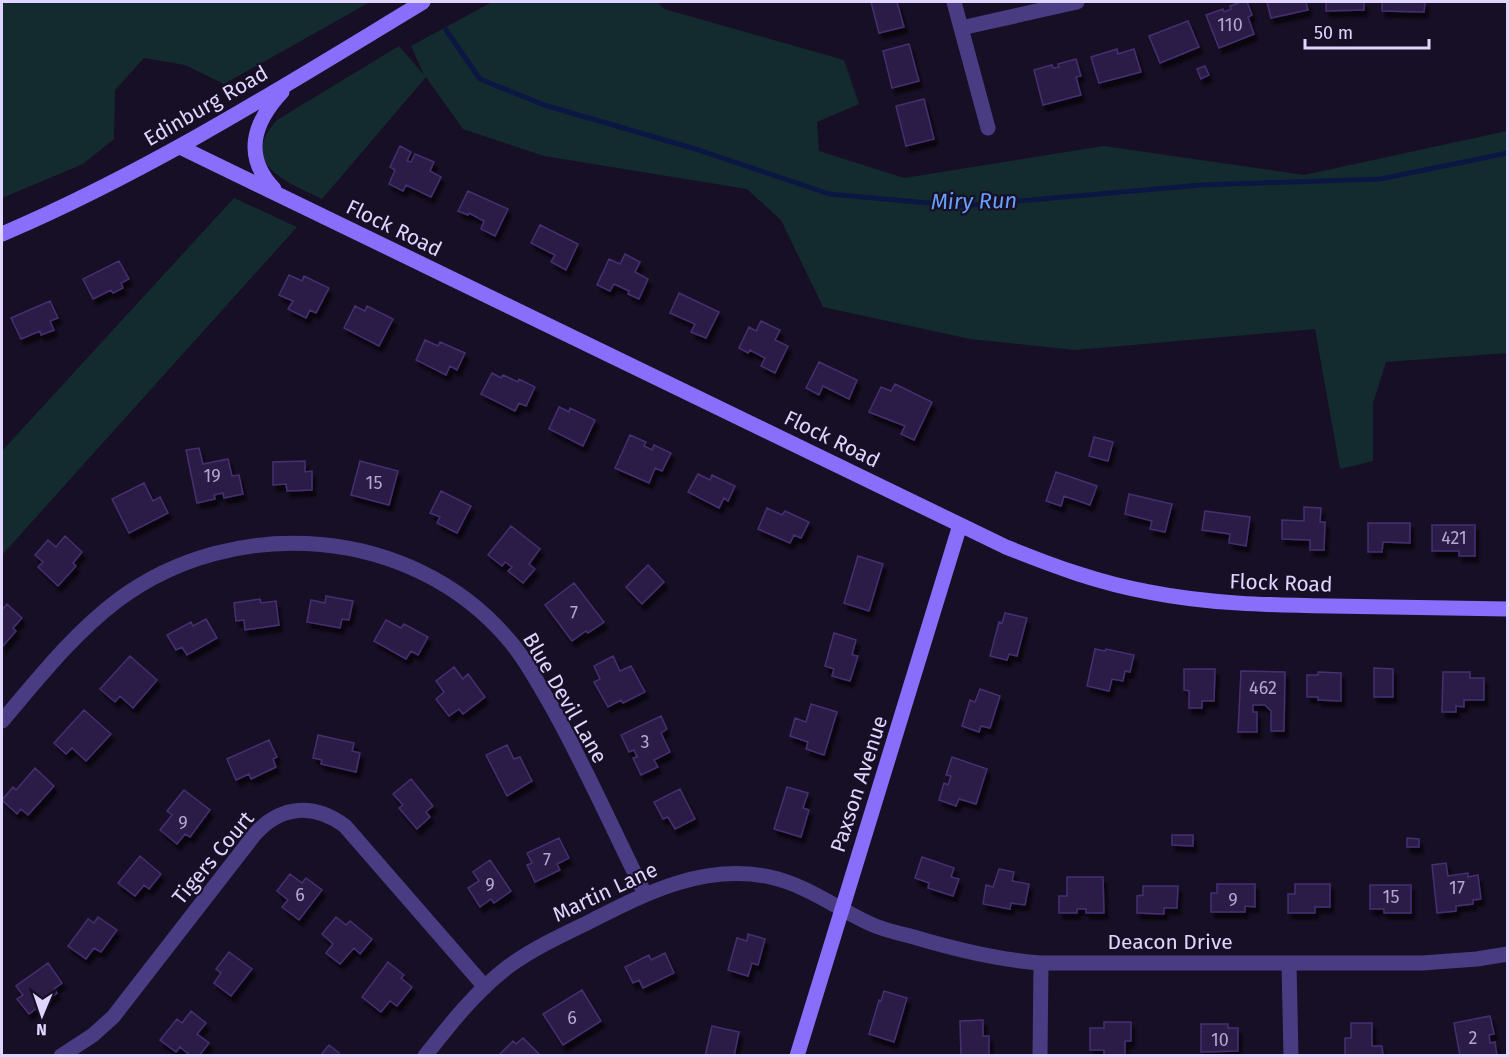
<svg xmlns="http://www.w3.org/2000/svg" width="1509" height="1057" viewBox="0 0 1509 1057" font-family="'Fira Sans',sans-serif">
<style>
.green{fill:#132b2f}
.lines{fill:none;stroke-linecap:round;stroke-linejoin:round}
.stream{stroke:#0b1742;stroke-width:5}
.building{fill:#2b1c46;stroke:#462f71;stroke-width:1.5;filter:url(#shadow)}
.street{stroke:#4a3c83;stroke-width:15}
.secondary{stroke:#886efb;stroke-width:15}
.labels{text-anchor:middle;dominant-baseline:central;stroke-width:4.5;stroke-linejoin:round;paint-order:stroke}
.number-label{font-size:18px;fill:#b3a7d0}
.street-label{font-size:21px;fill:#e0d5fe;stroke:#170f25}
.water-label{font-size:22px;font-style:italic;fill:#659efb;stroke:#170f25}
</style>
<defs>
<filter id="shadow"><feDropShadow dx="3.5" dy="6" stdDeviation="1.5" flood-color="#0009"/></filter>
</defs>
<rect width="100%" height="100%" fill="#170f25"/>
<path class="green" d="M 2,2 L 370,2 L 224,84 L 185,65 L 144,58 L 115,90 L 114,139 L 83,164 L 2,198 Z
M 492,2 L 657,2 L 664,9 L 844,60 L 859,104 L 817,122 L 819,151 L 904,178 L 1104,146 L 1304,175 L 1507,131 L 1507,353 L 1386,362 L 1373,403 L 1373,461 L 1340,469 L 1315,329 L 1075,350 L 970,339 L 823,307 L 781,220 L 747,189 L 544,156 L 463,129 L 426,77 L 322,199 C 287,182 237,164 277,120 L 399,46 L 424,75 L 411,46 Z
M 234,198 L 297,227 L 2,555 L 2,451 Z"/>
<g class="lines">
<path class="stream" d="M 446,30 L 480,79 L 544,105 L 699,150 L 829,194 L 962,206 L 1201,185 L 1380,179 L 1508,153"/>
</g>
<path class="building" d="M 871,2 L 897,2 L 904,27 L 879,33 Z
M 1241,2 L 1247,2 L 1252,15 L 1248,17 L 1254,34 L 1219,48 L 1206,15 L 1223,9 L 1224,12 L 1231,9 L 1230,6 Z
M 1267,2 L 1306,2 L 1308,10 L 1271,18 Z
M 1326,2 L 1364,2 L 1364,10 L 1326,11 Z
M 1382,2 L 1425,2 L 1424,12 L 1382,11 Z
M 1188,21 L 1199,47 L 1160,63 L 1149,36 Z
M 909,44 L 919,81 L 892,88 L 883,51 Z
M 1117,49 L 1118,54 L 1134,49 L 1141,72 L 1099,83 L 1091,57 Z
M 1076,59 L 1081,76 L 1076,77 L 1081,95 L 1043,105 L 1034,70 L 1052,65 L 1053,68 L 1059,67 L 1058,64 Z
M 1205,66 L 1209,75 L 1201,79 L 1197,69 Z
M 924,99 L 934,139 L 906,146 L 896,106 Z
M 400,146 L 411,152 L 407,161 L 411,162 L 415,154 L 434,162 L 430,171 L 441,177 L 431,197 L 406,185 L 403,191 L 389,184 L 395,170 L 390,167 Z
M 468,191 L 508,209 L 495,236 L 481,229 L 484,221 L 469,213 L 468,215 L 458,211 Z
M 540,225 L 578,244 L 566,270 L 551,262 L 555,255 L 531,243 Z
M 625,254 L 640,262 L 635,272 L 648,279 L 639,299 L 628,294 L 629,291 L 614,284 L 610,291 L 597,285 L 609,259 L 620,264 Z
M 119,261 L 129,279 L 121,283 L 123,288 L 113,293 L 111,290 L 93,299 L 83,279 Z
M 289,275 L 302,281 L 304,276 L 329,288 L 316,313 L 310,310 L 306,318 L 288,309 L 293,301 L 279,295 Z
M 679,293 L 719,312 L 706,338 L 691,332 L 695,324 L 670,313 Z
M 50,301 L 58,318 L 50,321 L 54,330 L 41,335 L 40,331 L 21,339 L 11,318 Z
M 355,306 L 365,311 L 367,306 L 393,319 L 379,346 L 344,328 Z
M 761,321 L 780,330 L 775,340 L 788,346 L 775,373 L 761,366 L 765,358 L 750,350 L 748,353 L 739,348 L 749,327 L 756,331 Z
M 425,340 L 438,346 L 440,342 L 465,353 L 457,370 L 450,366 L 446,375 L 416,360 Z
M 819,362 L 857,380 L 849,399 L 823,386 L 819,395 L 806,388 Z
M 492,373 L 501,378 L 503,375 L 518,382 L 519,379 L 535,387 L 526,406 L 519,403 L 515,411 L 481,394 Z
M 895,384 L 932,402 L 914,440 L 901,434 L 905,426 L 869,412 L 881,387 L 891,391 Z
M 559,407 L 569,412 L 570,408 L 595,420 L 583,446 L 549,429 Z
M 630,435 L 646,442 L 644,446 L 652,450 L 654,445 L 671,453 L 662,471 L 655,468 L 649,483 L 615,468 Z
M 1094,437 L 1113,442 L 1108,461 L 1089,456 Z
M 199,448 L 203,464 L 228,459 L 232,476 L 239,475 L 243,494 L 224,498 L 223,493 L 214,495 L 215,499 L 197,503 L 186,450 Z
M 305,461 L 305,472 L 312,471 L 312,490 L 287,491 L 286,484 L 273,485 L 273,462 Z
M 360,461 L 398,471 L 389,505 L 351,495 Z
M 1056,472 L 1097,486 L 1090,505 L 1064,496 L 1061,506 L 1046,501 Z
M 698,474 L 710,480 L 712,475 L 735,486 L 728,501 L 724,498 L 719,508 L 688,492 Z
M 144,483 L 153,501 L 160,497 L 168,513 L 129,533 L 112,499 Z
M 441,491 L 471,506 L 457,533 L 437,523 L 440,517 L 430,513 Z
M 1129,494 L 1172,504 L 1165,532 L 1150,529 L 1152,521 L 1125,514 Z
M 1304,507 L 1321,508 L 1320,522 L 1325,522 L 1324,550 L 1310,550 L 1310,540 L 1282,539 L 1282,520 L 1304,521 Z
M 767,508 L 782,515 L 785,511 L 809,522 L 801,538 L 794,535 L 790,543 L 758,529 Z
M 1205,511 L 1250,517 L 1246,546 L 1229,543 L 1230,534 L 1202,530 Z
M 1368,523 L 1410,523 L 1410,543 L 1383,542 L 1382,552 L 1368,552 Z
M 1432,525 L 1475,525 L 1475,556 L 1459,556 L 1459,551 L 1432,551 Z
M 511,526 L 540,549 L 529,564 L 535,569 L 523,583 L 508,571 L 512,567 L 505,562 L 502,566 L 488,555 Z
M 65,536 L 82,552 L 73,563 L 76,566 L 58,586 L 38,567 L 43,562 L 35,555 L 48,540 L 56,547 Z
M 858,556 L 883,564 L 869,611 L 844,603 Z
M 648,565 L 664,582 L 642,604 L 626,587 Z
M 574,583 L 604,622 L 588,633 L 586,631 L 572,641 L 545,605 Z
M 326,596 L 353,601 L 349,620 L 342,619 L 340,628 L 307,622 L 311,600 L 325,603 Z
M 260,599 L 261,603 L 276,601 L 279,625 L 245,630 L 244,620 L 236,621 L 234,603 Z
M 7,604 L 22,618 L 13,628 L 16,631 L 2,647 L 2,610 Z
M 1005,613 L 1027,618 L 1017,656 L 1009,654 L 1007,660 L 990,656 L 999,622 L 1002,623 Z
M 206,619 L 217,638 L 187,655 L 182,647 L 176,650 L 167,635 L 191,622 L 193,626 Z
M 386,620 L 401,628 L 404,624 L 428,637 L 418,655 L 411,651 L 406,659 L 374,641 Z
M 834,633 L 856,640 L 852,655 L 858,656 L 850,681 L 832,676 L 834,669 L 825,666 Z
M 1095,649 L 1105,651 L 1106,649 L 1134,655 L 1130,672 L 1125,671 L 1123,681 L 1112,679 L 1109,691 L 1087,686 Z
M 130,656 L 157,680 L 133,708 L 120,696 L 115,702 L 100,689 Z
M 613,656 L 620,671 L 631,666 L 645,692 L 623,703 L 621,700 L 608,707 L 594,682 L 600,679 L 594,666 Z
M 454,667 L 463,679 L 468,674 L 485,697 L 463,714 L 459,709 L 449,716 L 436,699 L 444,692 L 436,681 Z
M 1374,668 L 1393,669 L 1393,697 L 1374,697 Z
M 1184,669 L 1215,669 L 1214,701 L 1202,701 L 1202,708 L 1189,708 L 1189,691 L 1184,690 Z
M 1241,671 L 1285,672 L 1284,731 L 1271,731 L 1271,711 L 1265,705 L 1253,705 L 1253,712 L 1257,712 L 1257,732 L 1238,732 Z
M 1318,672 L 1341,673 L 1341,701 L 1318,700 L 1318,697 L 1307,697 L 1307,675 L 1318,675 Z
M 1443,672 L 1470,672 L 1470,678 L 1484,678 L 1484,700 L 1464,700 L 1464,707 L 1456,706 L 1456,712 L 1442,712 Z
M 980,689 L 1000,696 L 990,728 L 981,726 L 979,732 L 962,726 L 970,700 L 975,702 Z
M 811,704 L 837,712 L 824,755 L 806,749 L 808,742 L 790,736 L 795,718 L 806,722 Z
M 84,710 L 111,734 L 86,761 L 72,748 L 66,754 L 54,743 Z
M 661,716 L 667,729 L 661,733 L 670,752 L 654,760 L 658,767 L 641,775 L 633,758 L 637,757 L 634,750 L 629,752 L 621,735 Z
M 318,735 L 354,743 L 352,751 L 360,753 L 356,772 L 321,764 L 322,760 L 313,758 Z
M 269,740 L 277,757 L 273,759 L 276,767 L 251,779 L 249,774 L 236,780 L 227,759 Z
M 507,745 L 514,759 L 520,757 L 532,781 L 507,796 L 486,755 Z
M 952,757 L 987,769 L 976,804 L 959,799 L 956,806 L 939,800 L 944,783 L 948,785 L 951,776 L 946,775 Z
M 35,768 L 54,786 L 28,815 L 21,809 L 17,814 L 2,800 L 13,787 L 16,790 Z
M 411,779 L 433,806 L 426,812 L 430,817 L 417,829 L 399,808 L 403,805 L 393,794 Z
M 787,787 L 808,793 L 803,808 L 809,810 L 801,837 L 774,829 Z
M 680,789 L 695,819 L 675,829 L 668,817 L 663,819 L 654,802 Z
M 184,790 L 210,810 L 190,837 L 185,834 L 177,844 L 160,830 L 172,815 L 167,811 Z
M 1172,835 L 1193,835 L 1193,846 L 1172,845 Z
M 559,838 L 569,858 L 557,864 L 560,870 L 535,882 L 527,865 L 532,863 L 527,853 Z
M 1407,838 L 1419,839 L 1419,847 L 1407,847 Z
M 140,856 L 161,874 L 149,889 L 144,885 L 135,896 L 118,883 Z
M 922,857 L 954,868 L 951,877 L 959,879 L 953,896 L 928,888 L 929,883 L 915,878 Z
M 490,860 L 511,891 L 494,903 L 491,899 L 480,907 L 468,888 L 479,881 L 473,872 Z
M 1446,863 L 1448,876 L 1468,873 L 1468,877 L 1478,875 L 1481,899 L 1473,900 L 1473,904 L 1456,906 L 1456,911 L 1437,913 L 1432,865 Z
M 999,869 L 1014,872 L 1012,881 L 1029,884 L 1025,905 L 1011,903 L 1010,909 L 983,904 L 986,885 L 993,887 Z
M 290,874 L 302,883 L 306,878 L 322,890 L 299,920 L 282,907 L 288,900 L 277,891 Z
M 1067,877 L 1103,877 L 1104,913 L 1086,913 L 1086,909 L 1077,909 L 1077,913 L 1059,913 L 1059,896 L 1067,896 Z
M 1217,884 L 1255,884 L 1255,907 L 1245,906 L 1245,912 L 1211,912 L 1211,893 L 1217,893 Z
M 1295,884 L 1330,884 L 1330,907 L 1315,907 L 1315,913 L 1288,913 L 1288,894 L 1295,894 Z
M 1370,885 L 1411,885 L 1411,913 L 1384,913 L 1384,909 L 1370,909 Z
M 1143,886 L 1178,886 L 1177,908 L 1164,908 L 1164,914 L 1137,913 L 1137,896 L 1143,895 Z
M 98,917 L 117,930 L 101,952 L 94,948 L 86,959 L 68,946 L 88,919 L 94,923 Z
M 336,917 L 346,925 L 350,921 L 372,939 L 360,954 L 354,948 L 340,964 L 326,953 L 333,944 L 322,934 Z
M 748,934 L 765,939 L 758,965 L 752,963 L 748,976 L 728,970 L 737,938 L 747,941 Z
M 229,952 L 252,969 L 231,996 L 214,983 L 221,973 L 216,969 Z
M 665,953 L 674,973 L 643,988 L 639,980 L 633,983 L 625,967 L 649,955 L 651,960 Z
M 388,962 L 404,975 L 401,978 L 412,987 L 397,1006 L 390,1001 L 381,1012 L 362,997 Z
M 48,963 L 62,983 L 54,989 L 57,993 L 29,1014 L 17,999 L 23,995 L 16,986 Z
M 582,990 L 601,1021 L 563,1045 L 543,1014 Z
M 884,991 L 907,998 L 894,1042 L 869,1034 L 879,1000 L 881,1001 Z
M 191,1011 L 206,1023 L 197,1034 L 209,1043 L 199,1056 L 191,1056 L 180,1047 L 176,1052 L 160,1040 L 177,1019 L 182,1023 Z
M 1490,1016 L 1494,1034 L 1489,1035 L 1490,1043 L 1495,1042 L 1497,1056 L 1460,1056 L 1454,1023 Z
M 983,1020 L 983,1036 L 989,1036 L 989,1056 L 961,1056 L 960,1021 Z
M 1104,1022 L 1131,1022 L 1131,1041 L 1125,1041 L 1125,1056 L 1104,1056 L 1104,1050 L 1090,1050 L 1090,1028 L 1104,1028 Z
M 1351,1023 L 1372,1023 L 1372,1046 L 1382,1046 L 1383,1056 L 1345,1056 L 1345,1038 L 1351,1038 Z
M 1201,1024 L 1228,1024 L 1228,1028 L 1238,1028 L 1238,1051 L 1201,1052 Z
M 712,1026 L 739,1032 L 734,1056 L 705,1056 Z
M 523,1038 L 539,1054 L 538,1056 L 498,1056 L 513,1041 L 516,1044 Z
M 329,1045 L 339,1053 L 337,1056 L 320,1056 Z"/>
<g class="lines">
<path class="street" d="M 954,2 L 988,128
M 961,28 L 1077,2
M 2,721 C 38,679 73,634 118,600 C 235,513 412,526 508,639 C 526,659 538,684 552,707 C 586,768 614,832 645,894
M 1289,964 L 1291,1056
M 61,1056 L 93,1035 L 113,1017 L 255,834 C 281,805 314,803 345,826 L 485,987
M 425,1056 C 451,1023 476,991 509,966 C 534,948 562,935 589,922 C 646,893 704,863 770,877 C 807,885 839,910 873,925 C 887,931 903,934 917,938 C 958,950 998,960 1041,963 L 1422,963 L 1477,959 L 1508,954
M 1040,1056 L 1041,963"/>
<path class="secondary" d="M 180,147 L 1006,547 C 1053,566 1099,583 1149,592 C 1209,604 1269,605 1330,606 C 1389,607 1448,608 1508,609
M 274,189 C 243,156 253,123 282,92
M 2,234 C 150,171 286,85 423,2
M 797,1056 L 960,525"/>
</g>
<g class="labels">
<g class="number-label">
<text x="1230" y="25">110</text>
<text x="212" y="476">19</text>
<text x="374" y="483">15</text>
<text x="1454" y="538">421</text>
<text x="574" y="613">7</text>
<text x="1263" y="688">462</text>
<text x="645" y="742">3</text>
<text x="183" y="823">9</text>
<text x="547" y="860">7</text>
<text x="490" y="885">9</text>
<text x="1457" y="888">17</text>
<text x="300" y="895">6</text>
<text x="1391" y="897">15</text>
<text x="1233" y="900">9</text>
<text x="572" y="1018">6</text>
<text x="1473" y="1038">2</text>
<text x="1220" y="1040">10</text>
</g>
<g class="street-label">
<text transform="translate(206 106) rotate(-30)">Edinburg Road</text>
<text transform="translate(394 228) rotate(26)">Flock Road</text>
<text transform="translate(832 439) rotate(26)">Flock Road</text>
<text transform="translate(1281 583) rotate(2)">Flock Road</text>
<text transform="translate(565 698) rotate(60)">Blue Devil Lane</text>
<text transform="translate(859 784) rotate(-72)">Paxson Avenue</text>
<text transform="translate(213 858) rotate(-50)">Tigers Court</text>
<text transform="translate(605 892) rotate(-25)">Martin Lane</text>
<text x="1170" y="942">Deacon Drive</text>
</g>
<g class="water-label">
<text transform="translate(974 201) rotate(-1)">Miry Run</text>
</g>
</g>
<rect width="1509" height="1057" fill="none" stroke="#e0d5fe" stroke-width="6"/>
<g transform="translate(42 1015) rotate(182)" stroke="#170f25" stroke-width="4.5" paint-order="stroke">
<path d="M0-4.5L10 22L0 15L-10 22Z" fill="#e0d5fe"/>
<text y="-9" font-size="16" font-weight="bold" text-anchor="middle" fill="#e0d5fe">N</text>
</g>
<path d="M1305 39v9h124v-9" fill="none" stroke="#e0d5fe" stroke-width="3"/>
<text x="1314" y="39" font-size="18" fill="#e0d5fe" stroke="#170f25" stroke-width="4.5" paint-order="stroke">50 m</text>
</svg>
